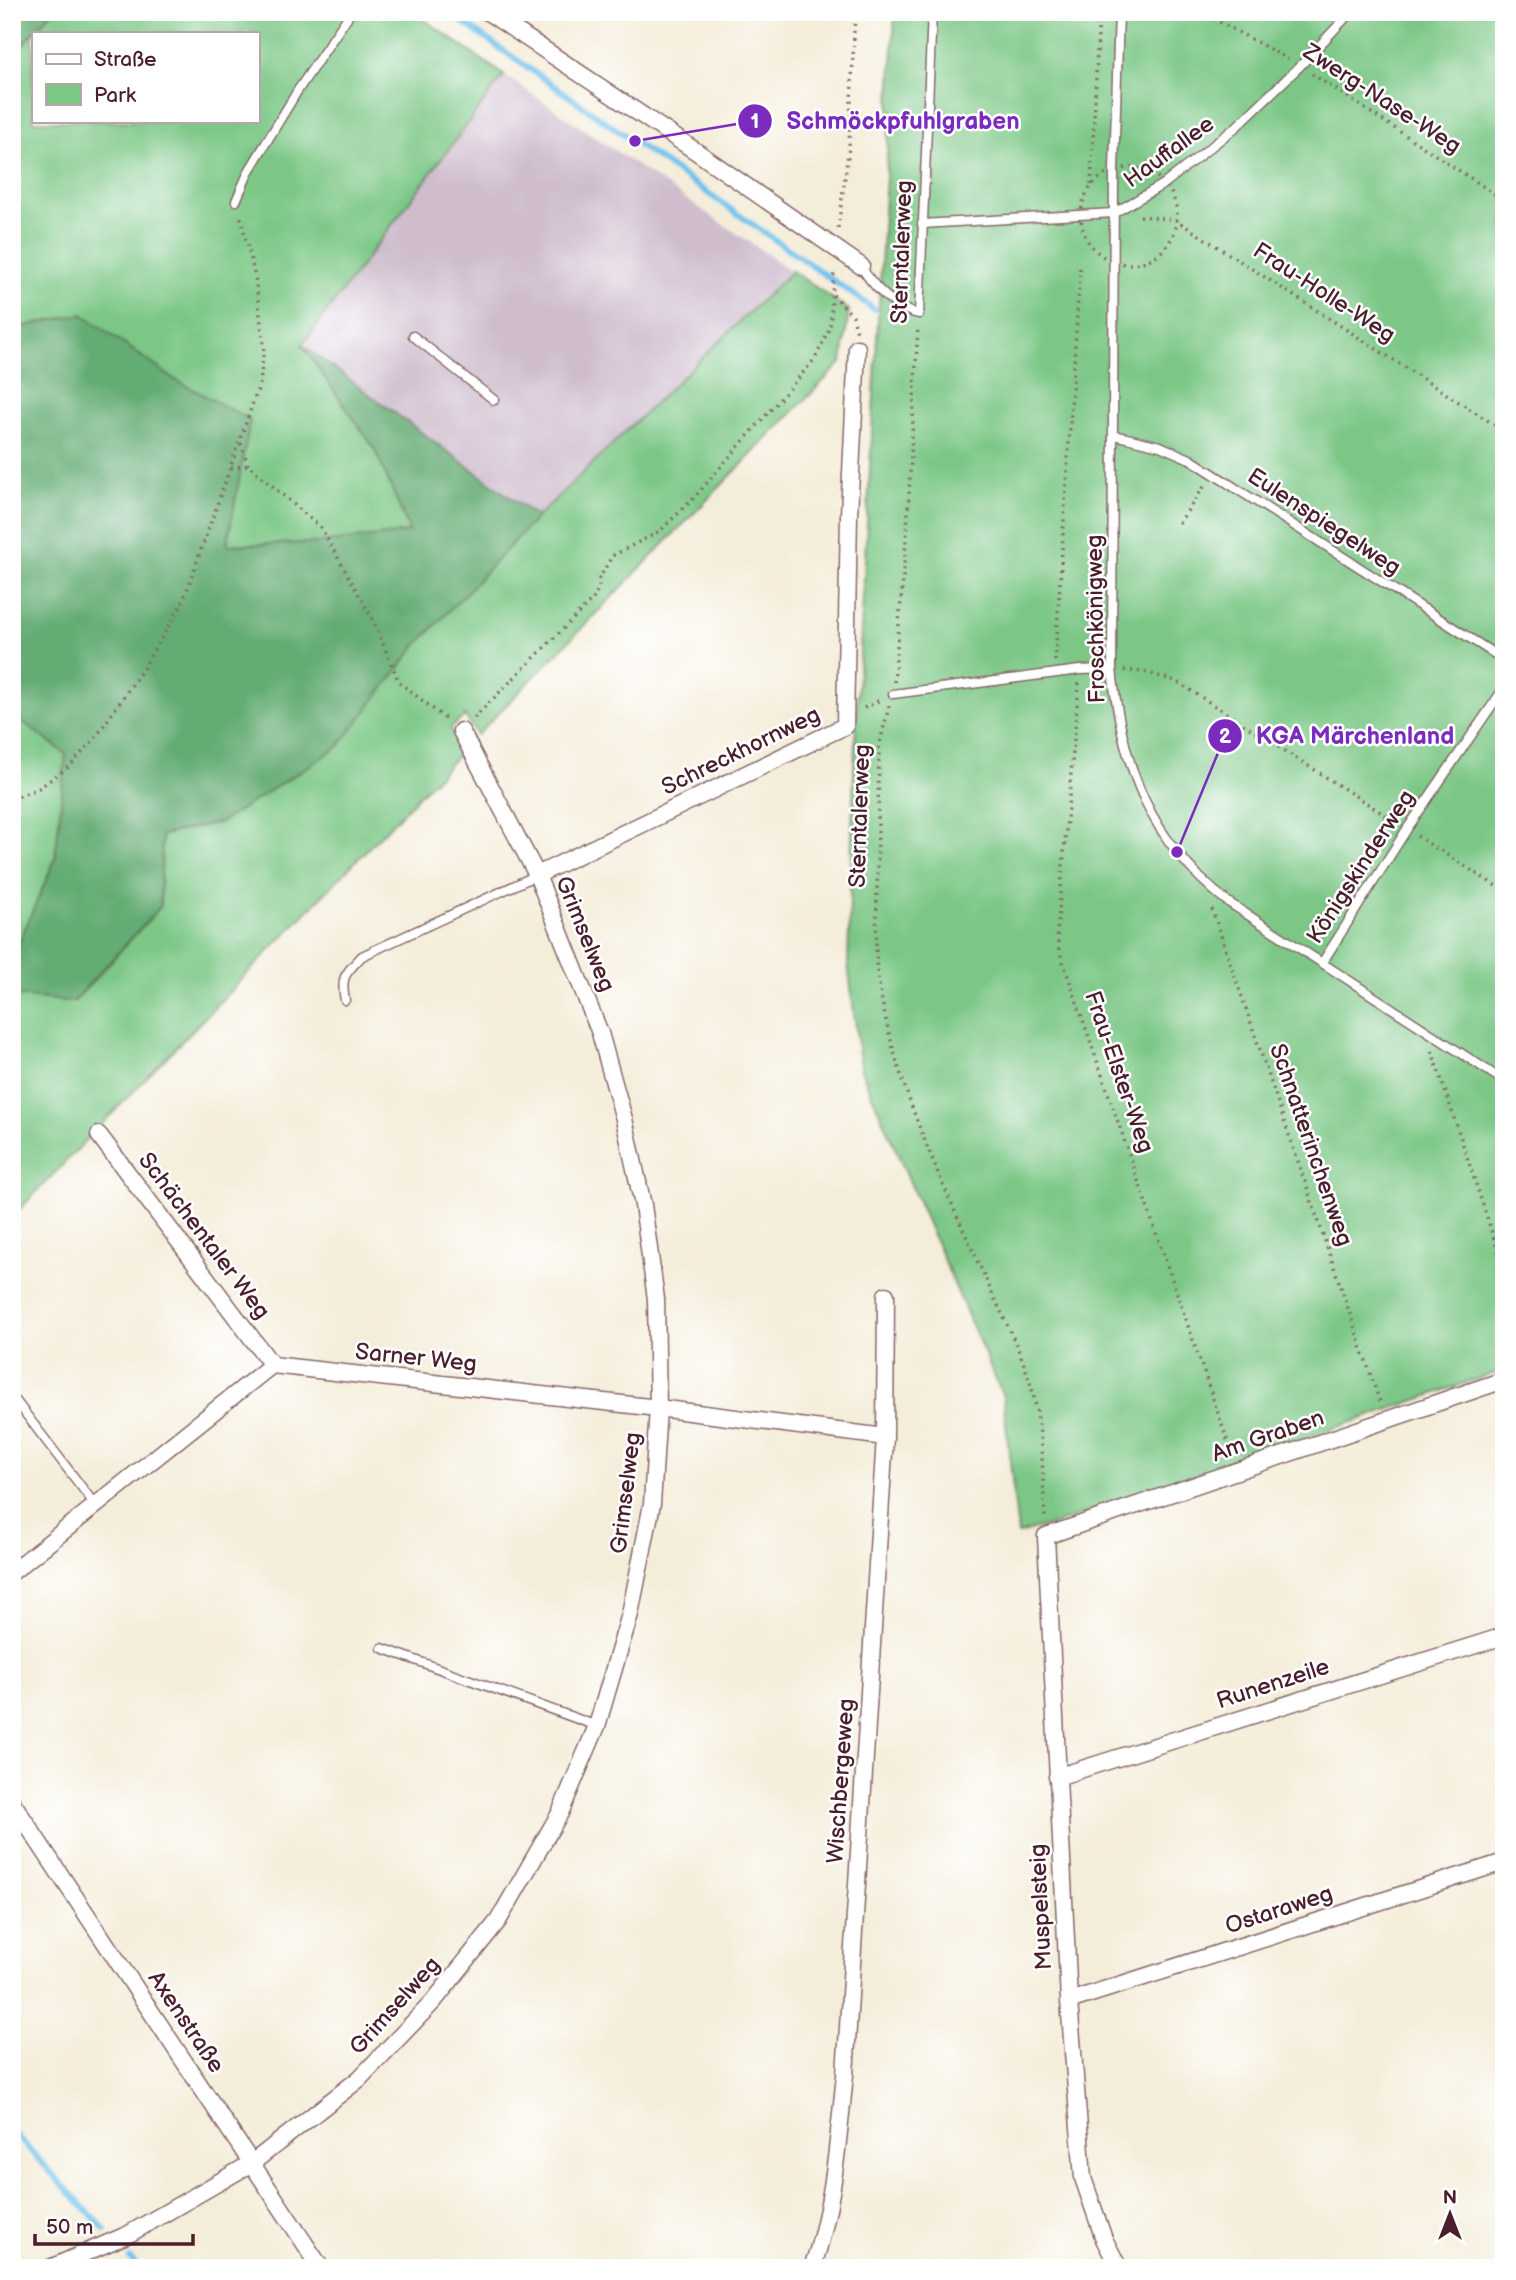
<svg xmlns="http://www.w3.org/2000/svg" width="1516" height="2280" viewBox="0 0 1516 2280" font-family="'Balsamiq Sans',sans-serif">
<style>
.industrial{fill:#cfbdce}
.green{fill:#7bc786;stroke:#627358;stroke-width:2;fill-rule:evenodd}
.forest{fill:#64ac73;stroke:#57664f;stroke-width:2}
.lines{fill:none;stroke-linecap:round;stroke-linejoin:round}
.stream{stroke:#70c2ec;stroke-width:6}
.service-casing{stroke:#866768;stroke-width:11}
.minor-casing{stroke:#866768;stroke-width:19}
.path{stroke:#866768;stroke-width:3.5;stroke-dasharray:2 5;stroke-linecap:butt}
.service{stroke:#fff;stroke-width:8}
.minor{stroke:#fff;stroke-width:16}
.labels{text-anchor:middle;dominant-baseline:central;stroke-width:5;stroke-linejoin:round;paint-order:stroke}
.street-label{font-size:23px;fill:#4a1f2b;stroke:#fff}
.leader{fill:none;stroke:#7b2cbf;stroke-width:2.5}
.callout-dot{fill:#7b2cbf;stroke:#fff;stroke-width:2.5}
.mark-label{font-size:21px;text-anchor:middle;font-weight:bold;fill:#fff}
.callout-label{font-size:24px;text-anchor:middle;font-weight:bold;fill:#7b2cbf;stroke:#fff;stroke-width:5;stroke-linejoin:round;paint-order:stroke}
</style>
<rect width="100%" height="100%" fill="#fff"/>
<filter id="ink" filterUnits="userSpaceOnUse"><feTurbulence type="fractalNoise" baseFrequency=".0143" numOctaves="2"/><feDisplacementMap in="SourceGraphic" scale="14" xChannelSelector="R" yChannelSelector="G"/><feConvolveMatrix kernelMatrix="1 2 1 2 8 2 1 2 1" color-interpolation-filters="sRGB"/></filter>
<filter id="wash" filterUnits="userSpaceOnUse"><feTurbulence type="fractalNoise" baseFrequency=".00686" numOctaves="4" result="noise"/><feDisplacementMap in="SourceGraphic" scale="28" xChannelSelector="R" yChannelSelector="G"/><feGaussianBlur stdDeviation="1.57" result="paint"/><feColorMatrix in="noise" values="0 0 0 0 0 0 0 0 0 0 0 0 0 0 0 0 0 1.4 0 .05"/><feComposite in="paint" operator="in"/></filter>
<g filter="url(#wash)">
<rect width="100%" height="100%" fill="#f4edd9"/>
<path class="industrial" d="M 504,75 L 792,271 L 537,517 L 302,345 Z"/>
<path class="green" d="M 52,12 L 413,12 L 504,75 L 302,345 L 375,449 L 410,532 L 321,543 L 226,545 L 249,420 L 172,378 L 82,314 L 12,329 L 12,59 L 16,52 ZM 33,33 L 257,33 L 257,121 L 33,121 Z
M 895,12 L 1504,12 L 1504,1370 L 1061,1522 L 1018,1534 L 1003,1396 L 861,1070 L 848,963 L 855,742 Z
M 792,271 L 849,310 L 842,362 L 477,735 L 465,716 L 450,728 L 464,749 L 18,1211 L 12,1210 L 12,995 L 74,1002 L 160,907 L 162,835 L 221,822 L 338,747 L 416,646 L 537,517 Z
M 12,714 L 66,754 L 55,860 L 12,959 Z"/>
<path class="forest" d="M 12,12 L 52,12 L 16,52 L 12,59 Z
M 82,314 L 172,378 L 250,420 L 227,545 L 321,543 L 410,532 L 375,449 L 302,345 L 537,517 L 416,646 L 338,747 L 221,822 L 162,835 L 160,907 L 73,1002 L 12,995 L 12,959 L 55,860 L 66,754 L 12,714 L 12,329 Z"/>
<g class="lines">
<path class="stream" d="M 448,12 L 874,309
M 12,2131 L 105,2230
M 130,2259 L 139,2268"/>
</g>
</g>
<g filter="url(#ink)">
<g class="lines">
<defs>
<path id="service" d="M 1119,12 L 1114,170 L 1112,669 C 1122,766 1149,841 1228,902 L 1504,1081
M 236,201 L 249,171 L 298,90 L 351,12
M 922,224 L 1114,213 L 1164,184 L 1236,127 L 1300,66 L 1351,12
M 861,266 C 872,286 896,310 919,314 L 932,12
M 413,336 L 494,400
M 1114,435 L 1160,446 L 1190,459 L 1504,660
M 893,694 L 1080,670 L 1112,669
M 1322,963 L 1407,829 L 1504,688
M 345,1000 C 340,976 346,973 362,956 L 537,875
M 12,1396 L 96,1506
M 382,1648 L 597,1726"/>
<path id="minor" d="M 488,12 L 697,152 L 861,266
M 537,875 L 845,726 L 849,515 L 857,348
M 99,1135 L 272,1365
M 12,1572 L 272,1365 L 658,1408 L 885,1437
M 1057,1777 L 1504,1636
M 12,1802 L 321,2268
M 1069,2001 L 1504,1862
M 50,2268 L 129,2234 L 252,2163 L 359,2079 L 433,2002 L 498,1921 L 560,1813 L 597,1726 L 630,1614 L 652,1504 L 658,1408 L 656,1299 L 643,1205 L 624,1119 L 600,1033 L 537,875 L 461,731
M 812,2268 C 834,2207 838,2139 845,2075 L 885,1437 L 886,1295
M 1119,2268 L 1104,2239 L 1083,2178 L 1069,2001 L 1046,1536 L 1504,1380"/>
</defs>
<use href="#service" class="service-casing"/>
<use href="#minor" class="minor-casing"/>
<path class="path" d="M 1201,12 L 1288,59
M 1312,74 L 1504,200
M1081 216a48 48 0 1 1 96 0a48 48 0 1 1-96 0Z
M 1091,185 L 1099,12
M 1140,216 L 1176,220 L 1504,431
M 838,228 L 849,147 L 855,12
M 833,295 L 853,316 L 857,332
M 241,443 L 248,465
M 231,468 L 248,465 L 321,528 L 372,618 L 399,682 L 447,720
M 1179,523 L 1206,484
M 1055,661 L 1080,268
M 1124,670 L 1144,672 L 1176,681 L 1396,822
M 894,682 L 907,530 L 918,326
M 1079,683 L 1057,933 L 1059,950 L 1232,1454
M 889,706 L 879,747 L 876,961 C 888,1073 941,1180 987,1282 C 1000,1311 1016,1340 1026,1370 C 1043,1417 1042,1468 1045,1517
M 864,708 L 882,699
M 474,718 L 593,599 L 599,587 L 599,579 L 612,556 L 660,531 L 692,500 L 815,359 L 830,327 L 834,270
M 12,799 L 39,788 L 71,765 L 96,737 L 142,670 L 182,604 L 260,383 L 264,347 L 255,276 L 240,215
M 1417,836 L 1504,891
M 1212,909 L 1381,1405
M 1432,1051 L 1504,1269"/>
<use href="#service" class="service"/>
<use href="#minor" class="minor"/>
</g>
</g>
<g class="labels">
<g class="street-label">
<text transform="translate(1382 99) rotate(33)">Zwerg-Nase-Weg</text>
<text transform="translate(1169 152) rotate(-36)">Hauffallee</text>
<text transform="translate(902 252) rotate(-88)">Sterntalerweg</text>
<text transform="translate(1324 293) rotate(33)">Frau-Holle-Weg</text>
<text transform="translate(1324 522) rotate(33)">Eulenspiegelweg</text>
<text transform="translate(1096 619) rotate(-91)">Froschkönigweg</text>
<text transform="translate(741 751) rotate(-26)">Schreckhornweg</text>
<text transform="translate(860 816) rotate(-88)">Sterntalerweg</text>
<text transform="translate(1361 867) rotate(-57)">Königskinderweg</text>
<text transform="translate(585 934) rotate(68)">Grimselweg</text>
<text transform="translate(1119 1072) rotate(71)">Frau-Elster-Weg</text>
<text transform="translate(1311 1145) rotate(71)">Schnatterinchenweg</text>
<text transform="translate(204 1236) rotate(53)">Schächentaler Weg</text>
<text transform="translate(416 1358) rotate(6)">Sarner Weg</text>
<text transform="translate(1268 1436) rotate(-19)">Am Graben</text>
<text transform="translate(626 1493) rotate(-83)">Grimselweg</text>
<text transform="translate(1273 1684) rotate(-18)">Runenzeile</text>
<text transform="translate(841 1781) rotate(-86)">Wischbergeweg</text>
<text transform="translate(1041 1907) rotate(-93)">Muspelsteig</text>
<text transform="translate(1279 1910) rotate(-18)">Ostaraweg</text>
<text transform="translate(395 2006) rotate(-48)">Grimselweg</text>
<text transform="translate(186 2022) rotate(56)">Axenstraße</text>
</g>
</g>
<path class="leader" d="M635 141L755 121M1177 852L1225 736"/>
<g class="callout-dot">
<circle cx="635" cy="141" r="7"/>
<circle cx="1177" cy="852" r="7"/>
<circle cx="755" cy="121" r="18"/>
<circle cx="1225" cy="736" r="18"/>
</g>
<g class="mark-label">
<text x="755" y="128">1</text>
<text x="1225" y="743">2</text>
</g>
<g class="callout-label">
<text x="903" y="129">Schmöckpfuhlgraben</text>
<text x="1355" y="744">KGA Märchenland</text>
</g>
<rect width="1516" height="2280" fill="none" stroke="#fff" stroke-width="42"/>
<rect x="32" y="32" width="228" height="91" fill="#ffffff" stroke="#b7a5aa" stroke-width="2"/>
<rect x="46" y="54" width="35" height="10" fill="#ffffff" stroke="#b7a5aa" stroke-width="2"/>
<text x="94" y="66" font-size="21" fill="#4a1f2b">Straße</text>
<rect x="46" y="84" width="35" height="21" fill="#7bc786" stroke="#b7a5aa" stroke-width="2"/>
<text x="94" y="102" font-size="21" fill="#4a1f2b">Park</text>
<g transform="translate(1450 2214)" stroke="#ffffff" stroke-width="5" paint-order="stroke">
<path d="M0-5L12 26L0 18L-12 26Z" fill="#4a1f2b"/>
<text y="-10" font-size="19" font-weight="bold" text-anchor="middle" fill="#4a1f2b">N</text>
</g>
<path d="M35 2234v10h158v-10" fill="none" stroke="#4a1f2b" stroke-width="3.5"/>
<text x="46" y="2234" font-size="21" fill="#4a1f2b" stroke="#ffffff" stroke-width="5" paint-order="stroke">50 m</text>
</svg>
